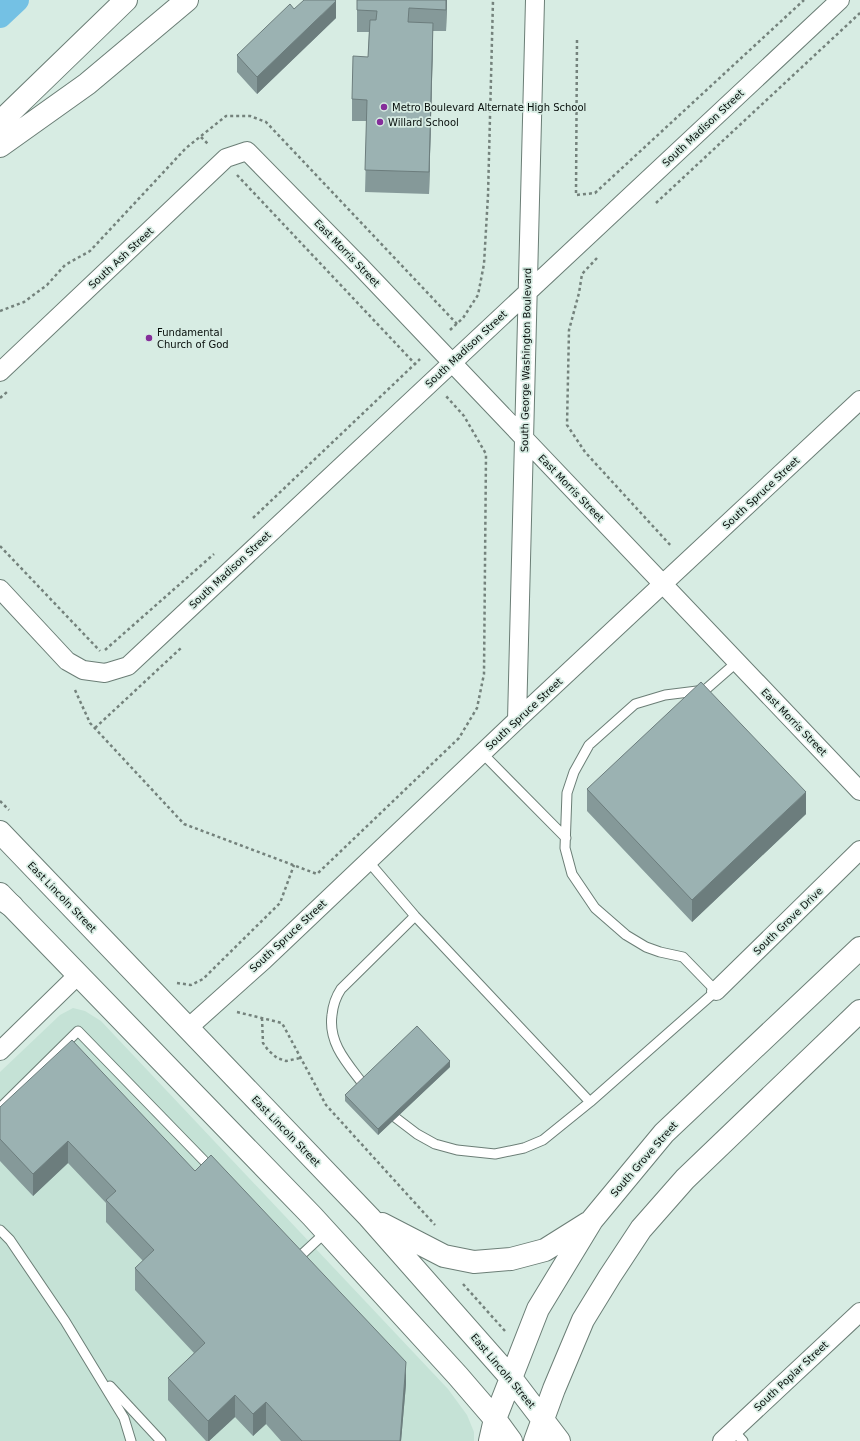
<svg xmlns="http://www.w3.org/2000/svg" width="860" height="1441" viewBox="0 0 860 1441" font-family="'DejaVu Sans',sans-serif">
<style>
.built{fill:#c5e2d6}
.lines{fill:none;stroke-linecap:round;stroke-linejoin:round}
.canal{stroke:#74c1e4;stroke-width:24}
.service-casing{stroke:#6b7e76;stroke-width:11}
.minor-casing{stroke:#6b7e76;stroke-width:20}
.tertiary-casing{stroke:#6b7e76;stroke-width:24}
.motorway-casing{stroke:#6b7e76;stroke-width:24}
.path{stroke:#74827c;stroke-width:2.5;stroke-dasharray:3 3;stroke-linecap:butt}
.service{stroke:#fff;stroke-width:9}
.minor{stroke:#fff;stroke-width:18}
.tertiary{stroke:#fff;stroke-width:22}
.motorway{stroke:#fff;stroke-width:22}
.wall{fill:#859999}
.shaded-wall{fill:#6c7d7d}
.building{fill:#9bb2b2;stroke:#6c7d7d}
.poi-dot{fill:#852d9a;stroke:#d7ece3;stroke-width:1.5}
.labels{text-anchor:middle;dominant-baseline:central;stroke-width:3.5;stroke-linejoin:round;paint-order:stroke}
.poi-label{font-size:10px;fill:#070e0b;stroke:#d7ece3;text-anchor:start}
.street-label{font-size:10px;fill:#070e0b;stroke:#d7ece3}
</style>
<rect width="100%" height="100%" fill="#d7ece3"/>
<path class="built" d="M 73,1008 L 85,1011 L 101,1021 L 448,1389 L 467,1415 L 474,1432 L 474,1441 L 0,1441 L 0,1072 L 60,1015 Z"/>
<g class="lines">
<path class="canal" d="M 0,16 L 17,0"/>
<defs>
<path id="service" d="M 482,753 L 566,838
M 368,861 L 415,916 L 590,1102
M 363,1084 C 347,1063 328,1043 332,1015 C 333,1005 335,998 341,989 L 415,916
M 0,1108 L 78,1031 L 213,1170
M 396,1118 L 417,1134 L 435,1144 L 457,1150 L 495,1154 L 524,1148 L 543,1140 L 590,1102 L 716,991 L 683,957 L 660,952 L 646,947 L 626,935 L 595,908 L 572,874 L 565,848 L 567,793 L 574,772 L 589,745 L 635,704 L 665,695 L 705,690 L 737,662
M 0,1230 L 10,1240 L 65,1321 L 124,1418 L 131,1441
M 296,1255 L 298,1258 L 326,1232
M 110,1386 L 161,1441
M 733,1430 L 743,1441"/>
<path id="minor" d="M 0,372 L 226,158 L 247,151 L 360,266 L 860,791
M 0,589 L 67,661 L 83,670 L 105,673 L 128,666 L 840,0
M 517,720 L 535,0
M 716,991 L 860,850
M 188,1028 L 264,960 L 517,720 L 860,400
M 0,1051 L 78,975
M 722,1441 L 860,1312"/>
<path id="tertiary" d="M 0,832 L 369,1217 L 511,1378 L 559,1441
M 0,894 L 312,1216 L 458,1376 L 495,1419 L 511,1441
M 382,1224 L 444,1256 L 474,1262 L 511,1259 L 545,1250 L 588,1223
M 490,1441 L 495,1419 L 538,1309 L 592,1220 L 664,1133 L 860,948
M 535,1441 L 554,1389 L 583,1320 L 610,1276 L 641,1229 L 685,1179 L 860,1011"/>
<path id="motorway" d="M 0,122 L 126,0
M 0,146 L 87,84 L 187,0
M 0,898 L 12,906"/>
</defs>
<use href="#service" class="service-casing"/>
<use href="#minor" class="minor-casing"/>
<use href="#tertiary" class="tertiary-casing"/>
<use href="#motorway" class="motorway-casing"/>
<path class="path" d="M 577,40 L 576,195 L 595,193 L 804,0
M 201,137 L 209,145
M 237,175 L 417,366
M 656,203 L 860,13
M 597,258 L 582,274 L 579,293 L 569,330 L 567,425 L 585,452 L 672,547
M 0,311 L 24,302 L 47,285 L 65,265 L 90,251 L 186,148 L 226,116 L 250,116 L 266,122 L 457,324
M 450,330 L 463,318 L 478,295 L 484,264 L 488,195 L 493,0
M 0,398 L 7,392
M 253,518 L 420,359
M 0,546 L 100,651
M 105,650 L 214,554
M 75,690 L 90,723 L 184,824 L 317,874 L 459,738 L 477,708 L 484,674 L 486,454 L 464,416 L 446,396
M 95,728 L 181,648
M 0,801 L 9,810
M 177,983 L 191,985 L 203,979 L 280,903 L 294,865
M 237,1012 L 282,1023 L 326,1105 L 435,1225
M 262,1018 L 263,1043 L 268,1050 L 277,1058 L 286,1061 L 300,1058
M 463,1284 L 505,1331"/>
<use href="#service" class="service"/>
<use href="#minor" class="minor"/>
<use href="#tertiary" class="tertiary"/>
<use href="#motorway" class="motorway"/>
</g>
<path class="wall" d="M 357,0 L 447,0 L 446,31 L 433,31 L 429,194 L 365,192 L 367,121 L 352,121 L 352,99 L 368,57 L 369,32 L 357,32 Z
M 294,9 L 336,18 L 257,94 L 237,72 L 237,55 Z
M 587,789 L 806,814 L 692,922 L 587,811 Z
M 450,1067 L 378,1135 L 345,1101 L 345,1095 Z
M 0,1107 L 195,1171 L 406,1384 L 401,1441 L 281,1441 L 266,1424 L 253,1436 L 235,1417 L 209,1441 L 206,1441 L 168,1400 L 168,1378 L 194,1353 L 135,1290 L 135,1268 L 143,1261 L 106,1222 L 106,1203 L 68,1163 L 33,1196 L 0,1161 Z"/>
<path class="shaded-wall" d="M 446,0 L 447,0 L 446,31 Z
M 336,1 L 336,18 L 257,94 L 257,77 Z
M 433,23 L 433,44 L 429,194 L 429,172 Z
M 806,792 L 806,814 L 692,922 L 692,900 Z
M 450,1061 L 450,1067 L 378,1135 L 378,1129 Z
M 68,1141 L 68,1163 L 33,1196 L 33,1174 Z
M 406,1362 L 406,1384 L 401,1441 L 400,1441 Z
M 235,1395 L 235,1417 L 209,1441 L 208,1441 L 208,1421 Z
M 266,1402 L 266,1424 L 253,1436 L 253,1414 Z"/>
<path class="building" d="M 304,0 L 335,0 L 336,1 L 257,77 L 237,55 L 290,4 L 294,9 Z
M 357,0 L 446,0 L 446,10 L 409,8 L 408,22 L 433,23 L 429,172 L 365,170 L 367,100 L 352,99 L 353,56 L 368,57 L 370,20 L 376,20 L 377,11 L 357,10 Z
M 701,682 L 806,792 L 692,900 L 587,789 Z
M 417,1026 L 450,1061 L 378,1129 L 345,1095 Z
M 72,1040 L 195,1171 L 211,1155 L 406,1362 L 400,1441 L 302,1441 L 266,1402 L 253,1414 L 235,1395 L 208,1421 L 168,1378 L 205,1343 L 135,1268 L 154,1250 L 106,1200 L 116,1191 L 68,1141 L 33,1174 L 0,1139 L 0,1107 Z"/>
<g class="poi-dot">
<circle cx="384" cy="107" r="4"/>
<circle cx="380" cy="122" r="4"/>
<circle cx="149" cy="338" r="4"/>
</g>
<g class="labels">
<g class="poi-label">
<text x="392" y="107">Metro Boulevard Alternate High School</text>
<text x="388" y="122">Willard School</text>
<text x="157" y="332">Fundamental<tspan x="157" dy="12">Church of God</tspan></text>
</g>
<g class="street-label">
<text transform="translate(703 128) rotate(-43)">South Madison Street</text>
<text transform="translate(347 253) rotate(46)">East Morris Street</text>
<text transform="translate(121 258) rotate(-43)">South Ash Street</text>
<text transform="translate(466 349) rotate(-43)">South Madison Street</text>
<text transform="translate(526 360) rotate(-89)">South George Washington Boulevard</text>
<text transform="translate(571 488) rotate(46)">East Morris Street</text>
<text transform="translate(761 493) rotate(-43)">South Spruce Street</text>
<text transform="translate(230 570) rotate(-43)">South Madison Street</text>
<text transform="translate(524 714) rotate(-43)">South Spruce Street</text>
<text transform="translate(794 722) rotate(46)">East Morris Street</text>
<text transform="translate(62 897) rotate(46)">East Lincoln Street</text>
<text transform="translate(788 921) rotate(-44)">South Grove Drive</text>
<text transform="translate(288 936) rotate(-43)">South Spruce Street</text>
<text transform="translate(286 1131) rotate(46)">East Lincoln Street</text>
<text transform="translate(644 1159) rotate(-49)">South Grove Street</text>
<text transform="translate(503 1371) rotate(50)">East Lincoln Street</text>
<text transform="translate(791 1376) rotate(-43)">South Poplar Street</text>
</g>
</g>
</svg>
